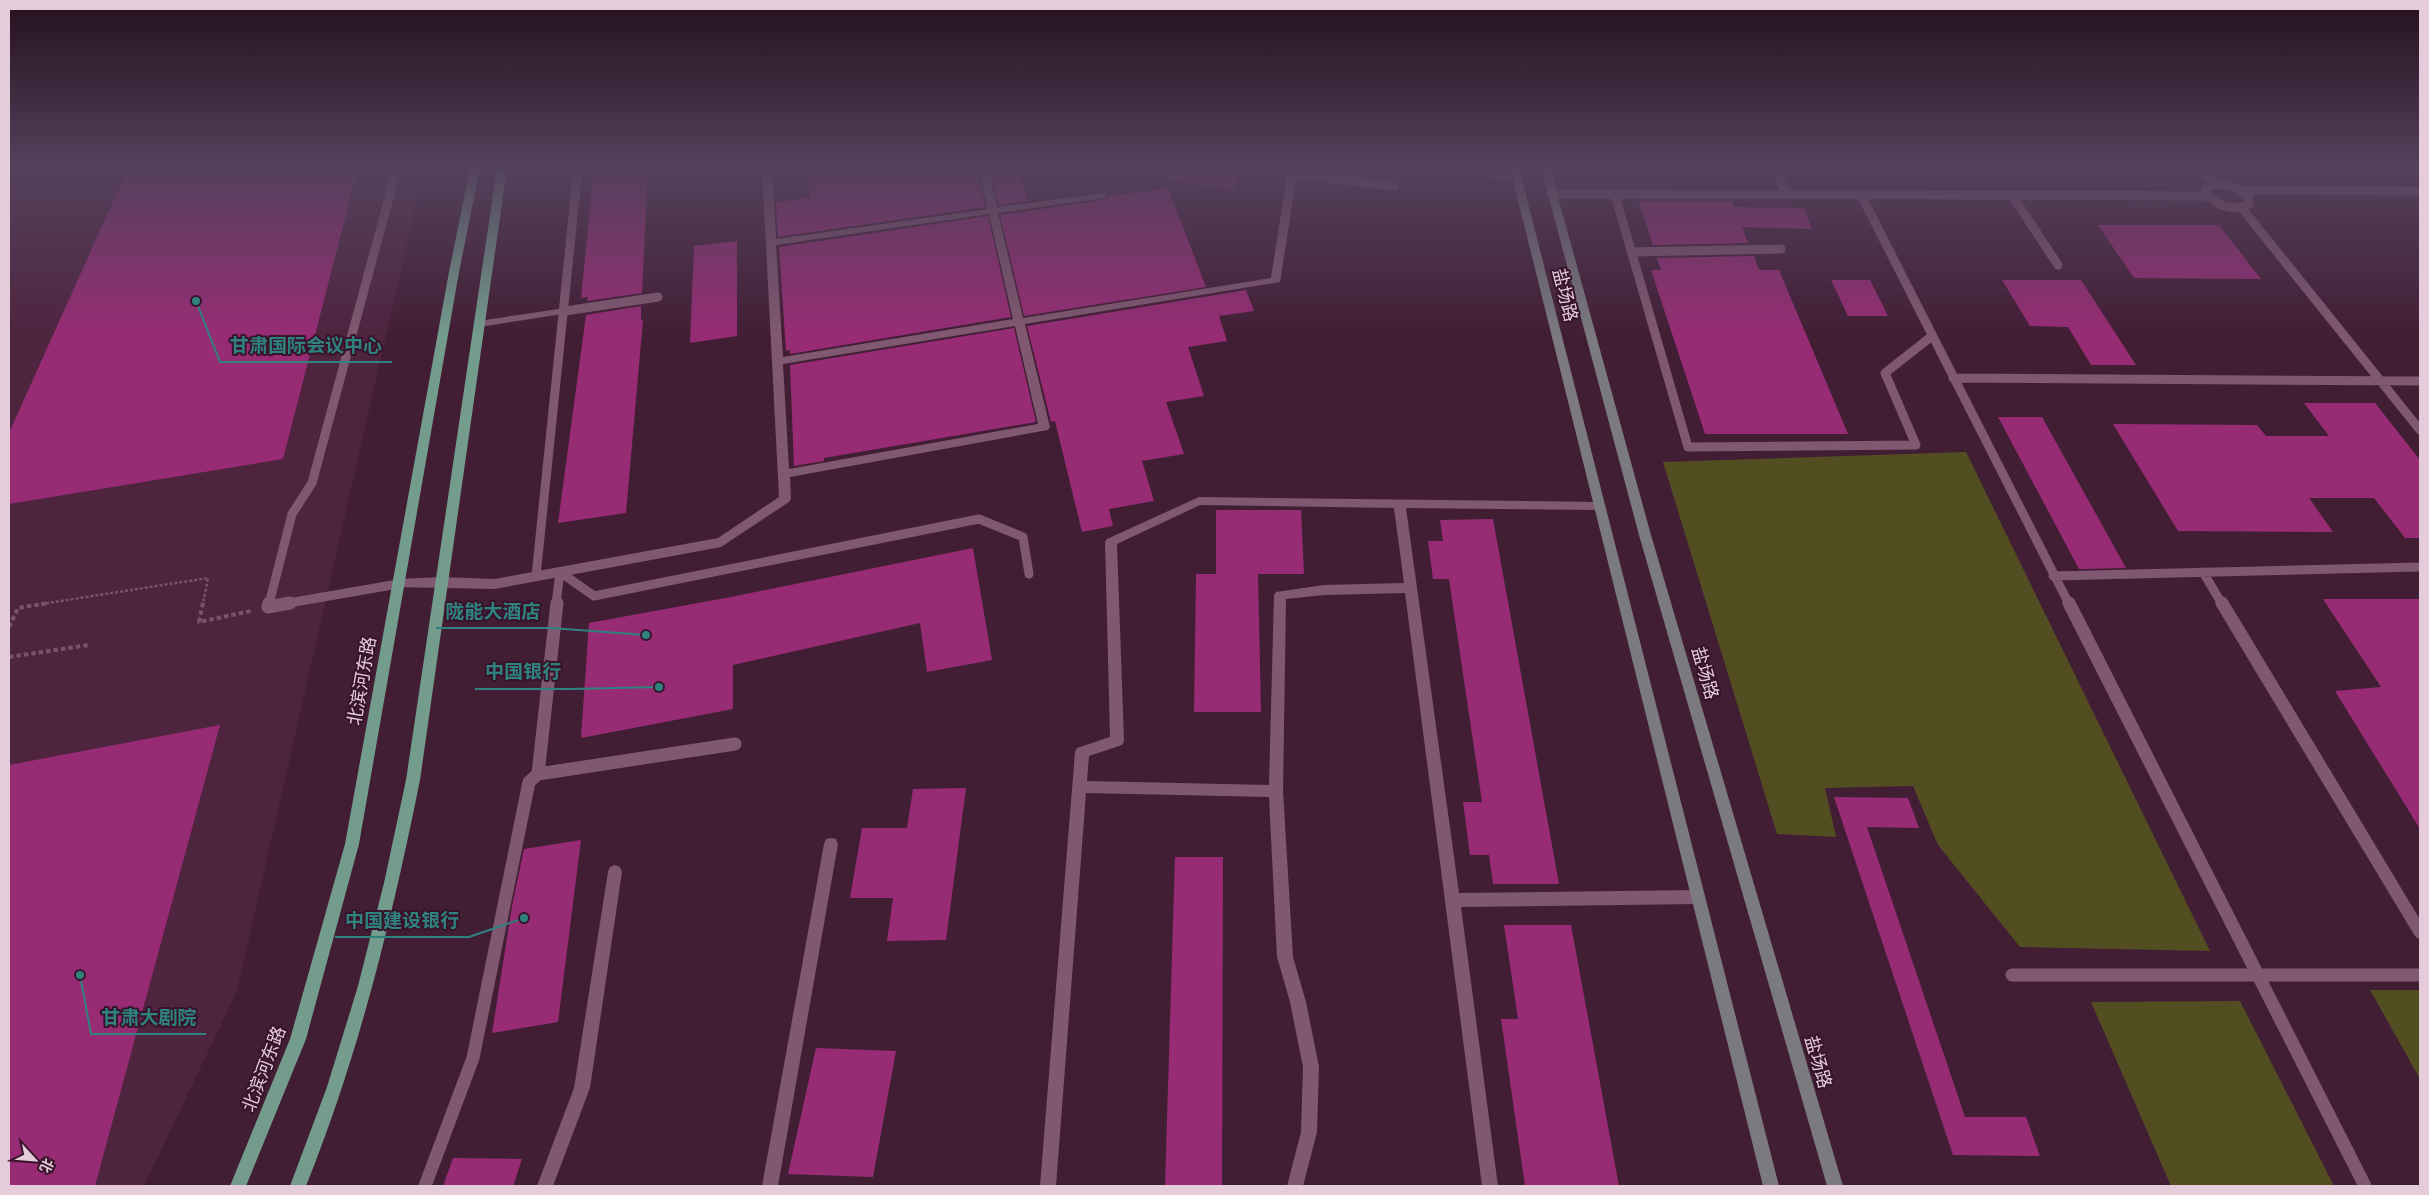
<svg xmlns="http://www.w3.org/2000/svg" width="2429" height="1195" viewBox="0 0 2429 1195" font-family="'Zilla Slab','Noto Sans SC',serif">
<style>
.built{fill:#4f243f}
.green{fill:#534e22}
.building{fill:#972c75}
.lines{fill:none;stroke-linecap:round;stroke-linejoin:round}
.path-far1{stroke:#755569;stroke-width:2.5;stroke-dasharray:3 2;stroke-linecap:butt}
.path{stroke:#755569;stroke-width:4;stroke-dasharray:4.5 3;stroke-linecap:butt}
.service-far1{stroke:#815871;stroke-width:9}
.service{stroke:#815871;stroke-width:13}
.pedestrian{fill:#815871;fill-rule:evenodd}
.minor{fill:#815871;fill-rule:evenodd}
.secondary{fill:#7a7a7f;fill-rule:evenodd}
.primary{fill:#749c8d;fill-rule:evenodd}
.labels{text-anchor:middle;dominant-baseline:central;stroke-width:4;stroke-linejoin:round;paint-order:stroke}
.street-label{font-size:18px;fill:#e5ccda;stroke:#37142b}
.leader{fill:none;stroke:#2f837e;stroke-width:2}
.callout-dot{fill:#2f837e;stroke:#37142b;stroke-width:2}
.callout-label{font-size:19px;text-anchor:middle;font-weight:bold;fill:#2f837e;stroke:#37142b;stroke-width:4;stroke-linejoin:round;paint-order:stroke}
</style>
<rect width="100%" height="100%" fill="#421e35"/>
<path class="built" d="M 424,168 L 237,991 L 144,1186 L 9,1186 L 9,169 Z"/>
<path class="green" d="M 1966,452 L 2210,951 L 2020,947 L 1938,845 L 1913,786 L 1825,788 L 1836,837 L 1777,834 L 1663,462 Z
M 2370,990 L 2420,990 L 2420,1079 Z
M 2240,1001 L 2334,1186 L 2171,1186 L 2091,1002 Z"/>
<path class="building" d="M 128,168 L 358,168 L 283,459 L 9,504 L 9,433 Z
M 594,168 L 648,168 L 642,293 L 587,301 L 588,297 L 581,298 Z
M 806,168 L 976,168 L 986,207 L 778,237 L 776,202 L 810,198 Z
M 990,168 L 1019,168 L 1028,201 L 998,205 Z
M 1170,168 L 1241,168 L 1233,189 L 1169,180 Z
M 1168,188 L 1206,287 L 1024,316 L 1000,215 L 1103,200 L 1108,196 Z
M 1639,201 L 1732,201 L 1734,207 L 1804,208 L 1812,229 L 1742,227 L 1748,243 L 1653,245 Z
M 988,216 L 1011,317 L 790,354 L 790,350 L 786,351 L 779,247 Z
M 2098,225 L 2219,225 L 2261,279 L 2134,278 Z
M 737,241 L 737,336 L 690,343 L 694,246 Z
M 1754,256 L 1759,270 L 1779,270 L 1848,434 L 1705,434 L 1651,270 L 1661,270 L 1657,258 Z
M 1831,280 L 1870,280 L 1888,316 L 1848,316 Z
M 2002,280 L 2081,280 L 2136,365 L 2091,365 L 2068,327 L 2030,326 Z
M 1246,290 L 1254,311 L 1219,316 L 1227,341 L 1188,347 L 1204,396 L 1166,402 L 1184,454 L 1142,461 L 1154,501 L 1109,509 L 1113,526 L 1082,532 L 1055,421 L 1051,422 L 1027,326 Z
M 641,306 L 641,320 L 643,320 L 626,513 L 558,523 L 586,315 Z
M 1014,328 L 1036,422 L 824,458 L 824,461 L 794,466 L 790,365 Z
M 2304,403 L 2375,403 L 2420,460 L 2420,538 L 2405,538 L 2374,498 L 2309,498 L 2333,532 L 2178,531 L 2113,424 L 2257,425 L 2266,436 L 2329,436 Z
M 1998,417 L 2042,417 L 2126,568 L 2079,569 Z
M 1216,510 L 1301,510 L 1304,574 L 1258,574 L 1261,712 L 1194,712 L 1196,574 L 1216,574 Z
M 1493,519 L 1559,884 L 1493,884 L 1489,855 L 1470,855 L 1463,802 L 1482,802 L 1449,579 L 1433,579 L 1428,541 L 1443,541 L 1440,520 Z
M 973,548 L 992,660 L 927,672 L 920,623 L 733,665 L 733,709 L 581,738 L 589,623 L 731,597 Z
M 2323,599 L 2420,599 L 2420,829 L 2335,691 L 2381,687 Z
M 220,725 L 95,1186 L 9,1186 L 9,765 Z
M 966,788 L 946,940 L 887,941 L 893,898 L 850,898 L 862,828 L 907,828 L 913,789 Z
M 1834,797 L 1908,798 L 1919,828 L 1867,827 L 1965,1117 L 2026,1117 L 2040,1156 L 1953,1155 Z
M 581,840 L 558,1022 L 492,1033 L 512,906 L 524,849 Z
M 1175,857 L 1223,857 L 1222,1186 L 1165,1186 Z
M 1504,925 L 1571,925 L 1619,1186 L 1525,1186 L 1501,1019 L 1518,1019 Z
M 816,1048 L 896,1051 L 873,1177 L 788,1174 Z
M 453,1158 L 522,1159 L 513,1186 L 443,1186 Z"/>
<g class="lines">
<path class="path-far1" d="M 41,604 L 208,578 L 203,604"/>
<path class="path" d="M 203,603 L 199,622 L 251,611
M 9,627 L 18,608 L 49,603
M 9,657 L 89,645"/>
<path class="service-far1" d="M 1435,168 L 1516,175
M 1775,168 L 1787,195
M 2201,168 L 2215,184
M 1292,174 L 1394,186
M 2221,184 L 2235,187 L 2249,198 L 2249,204 C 2233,212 2215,206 2205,192 C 2208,185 2214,184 2221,184 Z
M 2241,190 L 2420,191
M 1552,194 L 2012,195
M 1615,195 L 1688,447 L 1916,445 L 1885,373 L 1932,336
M 1861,195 L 2069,604
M 2241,207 L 2420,430
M 1631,252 L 1781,249
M 2058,265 L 2012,195 L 2207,196
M 565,311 L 658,297
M 1953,378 L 2420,381
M 2203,572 L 2222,604
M 536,576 L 578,168
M 2053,576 L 2420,567
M 269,604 L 292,514 L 312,483 L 397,168
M 283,604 L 398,584
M 556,604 L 560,572 L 594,596 L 979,519 L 1023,537 L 1029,574"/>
<path class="service" d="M 269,603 L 268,607 L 290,603
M 557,603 L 538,774 L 735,744
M 2069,603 L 2365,1186
M 2222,603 L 2420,932
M 2012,975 L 2420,975
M 425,1186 L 473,1058 L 529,782 L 538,774"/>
<path class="pedestrian" d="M 565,308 L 570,311 L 569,313 L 479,327 L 474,324 L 479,321 Z"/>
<path class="minor" d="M 762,168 L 772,168 L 776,239 L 988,209 L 978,168 L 988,168 L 997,207 L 1106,193 L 1106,197 L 1103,198 L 998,213 L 1023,318 L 1271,278 L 1288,168 L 1298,168 L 1280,282 L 1025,324 L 1050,427 L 1048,430 L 790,477 L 791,499 L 789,502 L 721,547 L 495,589 L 394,587 L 392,584 L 394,581 L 398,579 L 442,577 L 495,579 L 718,538 L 779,497 ZM 989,214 L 1013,319 L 783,357 L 776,245 ZM 1015,326 L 1038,424 L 789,469 L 783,364 Z
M 1199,497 L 1599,502 L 1605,506 L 1599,510 L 1406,508 L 1459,893 L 1698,890 L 1703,892 L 1705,897 L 1703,902 L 1698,904 L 1461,907 L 1498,1186 L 1482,1186 L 1405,593 L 1324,595 L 1286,599 L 1283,791 L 1293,957 L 1306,1002 L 1319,1067 L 1317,1132 L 1303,1186 L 1287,1186 L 1301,1132 L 1303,1067 L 1290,1002 L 1277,957 L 1269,797 L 1086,793 L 1056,1186 L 1040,1186 L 1075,752 L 1077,748 L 1110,737 L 1105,542 L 1107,539 ZM 1200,505 L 1394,508 L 1404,583 L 1324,585 L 1276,592 L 1274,595 L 1269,785 L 1087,781 L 1089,756 L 1122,745 L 1124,741 L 1117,544 Z
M 831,838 L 836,839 L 838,844 L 778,1186 L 762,1186 L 824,844 L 826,839 Z
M 615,865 L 620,867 L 622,872 L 590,1088 L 553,1186 L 537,1186 L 574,1088 L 608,872 L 610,867 Z"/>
<path class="secondary" d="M 1510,168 L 1519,168 L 1779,1186 L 1763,1186 Z
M 1541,168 L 1550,168 L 1651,535 L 1843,1186 L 1827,1186 L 1639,535 Z"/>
<path class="primary" d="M 470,168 L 480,168 L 459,272 L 359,844 L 306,1039 L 246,1186 L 230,1186 L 290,1039 L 345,844 L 449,272 Z
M 497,168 L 507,168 L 420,780 C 392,919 359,1054 306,1186 L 290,1186 L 327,1087 L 358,986 L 384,883 L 406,780 Z"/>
</g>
<linearGradient id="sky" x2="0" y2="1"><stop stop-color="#24101d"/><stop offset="0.5" stop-color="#54415c"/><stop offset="1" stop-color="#54415c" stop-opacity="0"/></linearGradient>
<rect width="2429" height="336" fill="url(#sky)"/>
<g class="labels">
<g class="street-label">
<text transform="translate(1565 295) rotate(76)">盐场路</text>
<text transform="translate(1705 673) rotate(74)">盐场路</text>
<text transform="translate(362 681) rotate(-80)">北滨河东路</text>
<text transform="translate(1818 1062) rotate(74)">盐场路</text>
<text transform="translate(264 1069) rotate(-69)">北滨河东路</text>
</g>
</g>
<path class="leader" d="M196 301L220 362H392M646 635L551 628H436M659 687L571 689H475M524 918L469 937H335M80 975L91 1034H206"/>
<g class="callout-dot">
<circle cx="196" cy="301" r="5"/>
<circle cx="646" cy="635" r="5"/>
<circle cx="659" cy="687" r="5"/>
<circle cx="524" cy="918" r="5"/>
<circle cx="80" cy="975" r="5"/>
</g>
<g class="callout-label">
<text x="306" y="352">甘肃国际会议中心</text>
<text x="493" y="618">陇能大酒店</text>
<text x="523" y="678">中国银行</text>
<text x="402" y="927">中国建设银行</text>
<text x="149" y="1024">甘肃大剧院</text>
</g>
<rect width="2429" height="1195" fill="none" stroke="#e5ccda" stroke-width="20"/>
<g transform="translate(35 1160) rotate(116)" stroke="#37142b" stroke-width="4" paint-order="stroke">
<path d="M0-4L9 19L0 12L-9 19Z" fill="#e5ccda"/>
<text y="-8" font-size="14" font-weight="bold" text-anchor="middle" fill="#e5ccda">北</text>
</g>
</svg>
